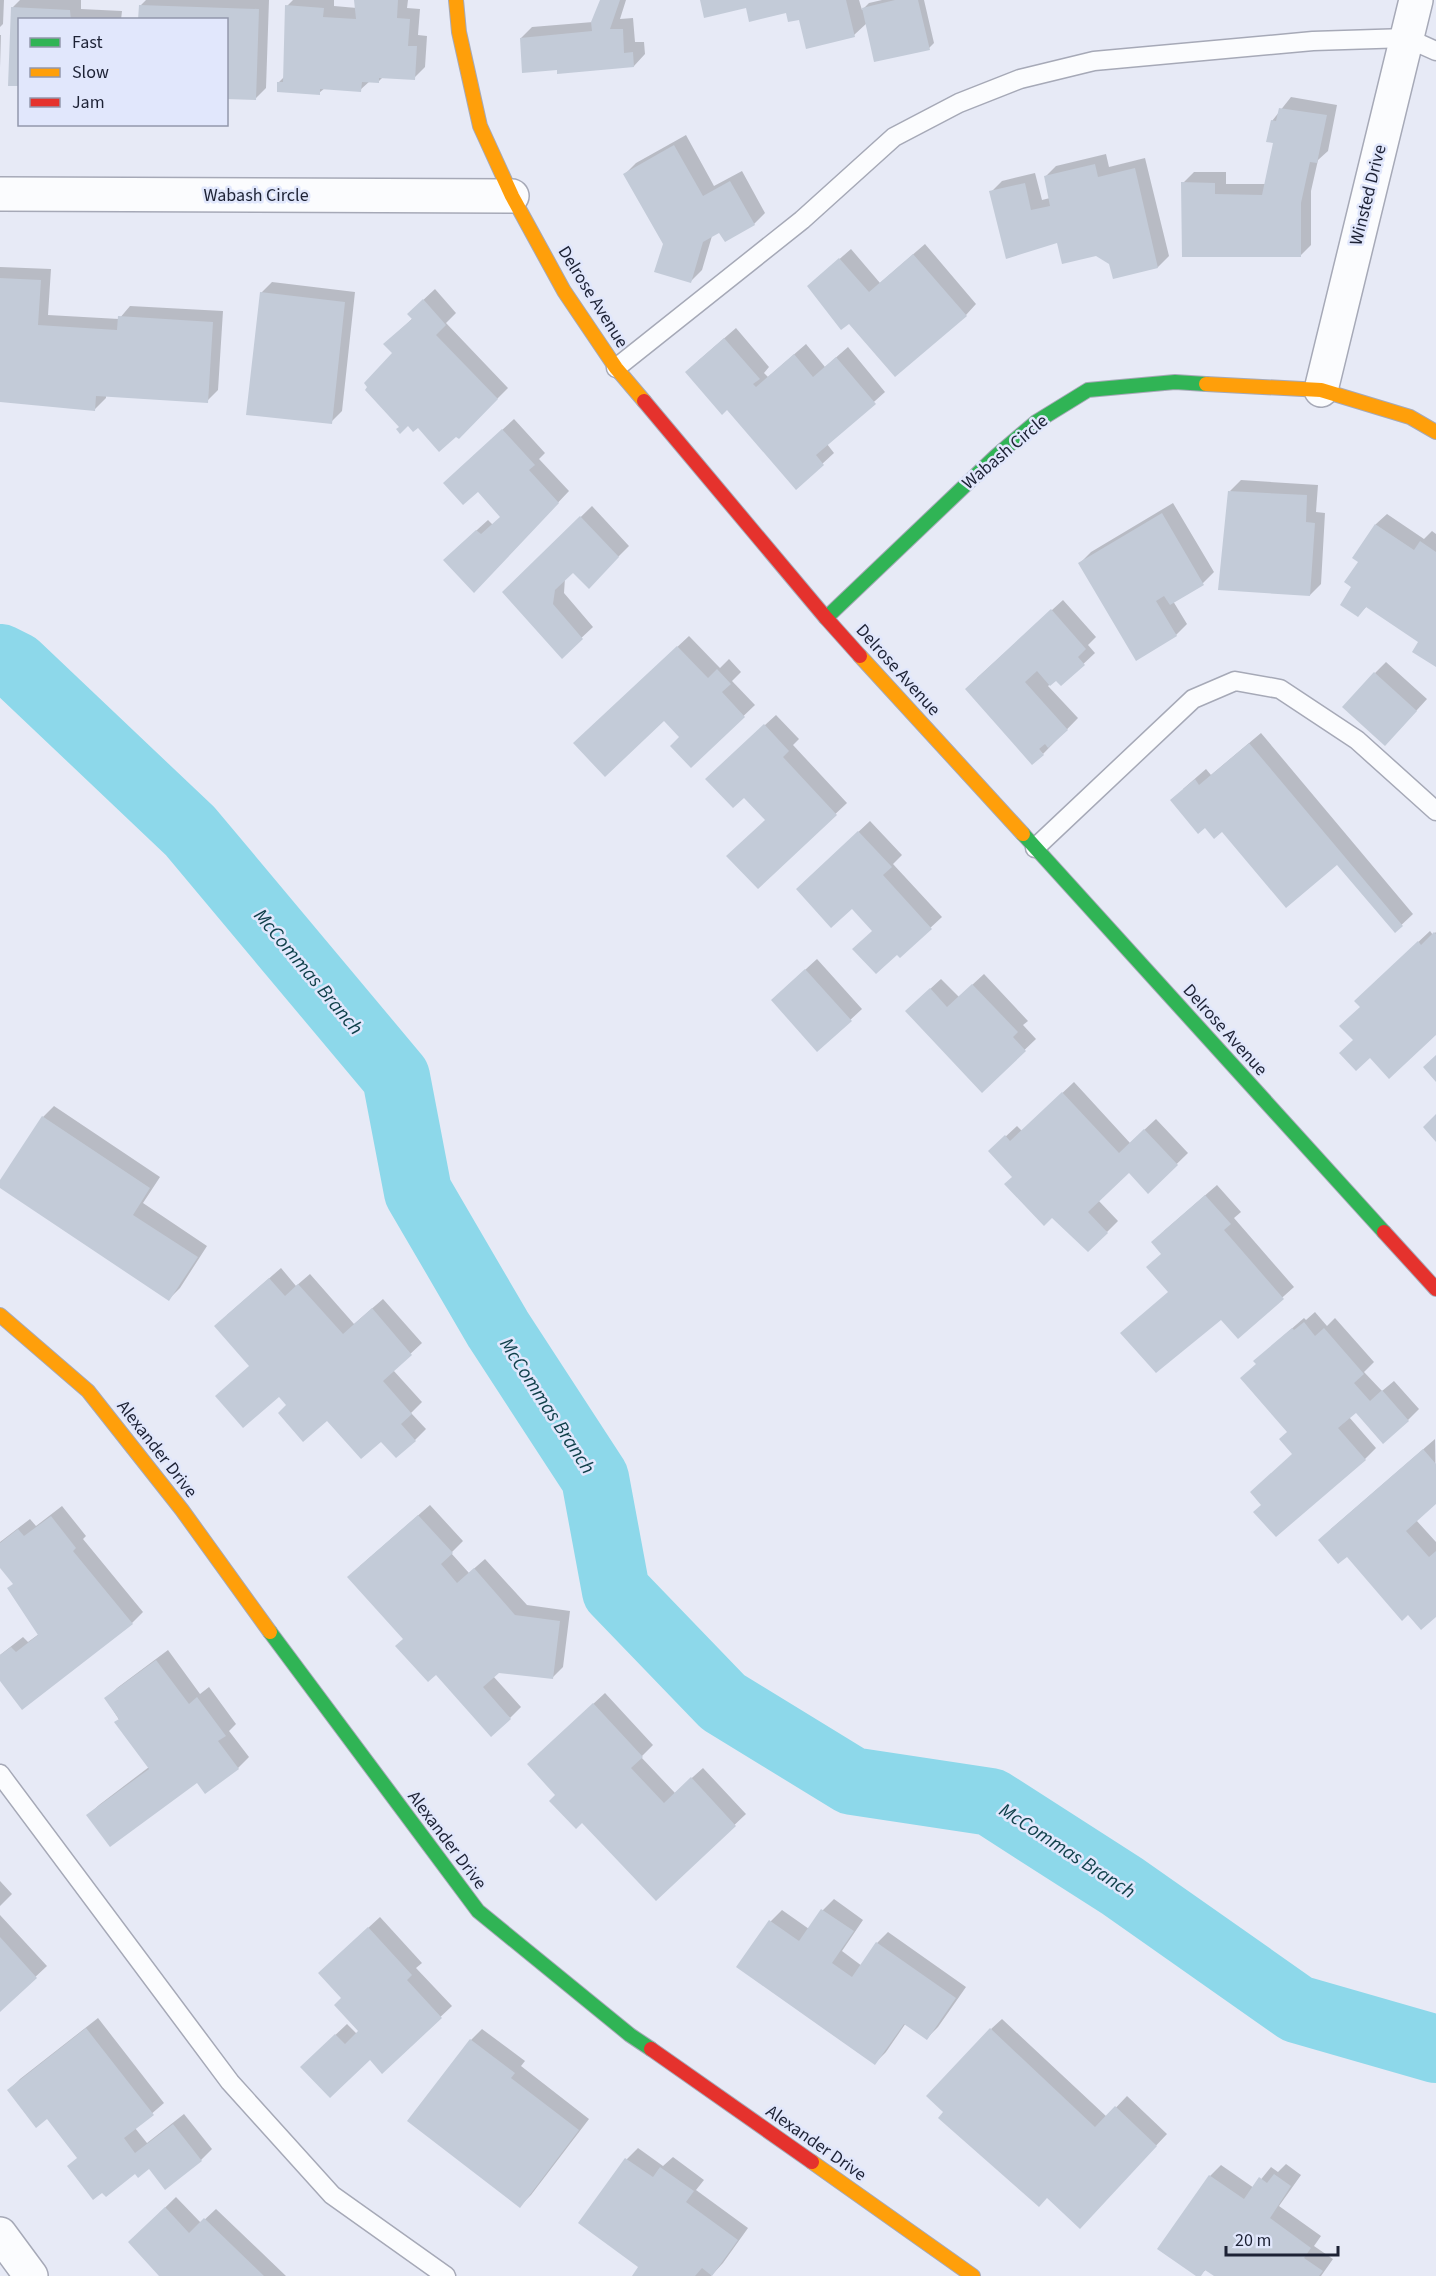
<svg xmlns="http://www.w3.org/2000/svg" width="1436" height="2276" viewBox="0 0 1436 2276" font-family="'Source Sans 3',sans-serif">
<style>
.shadow{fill:#0003}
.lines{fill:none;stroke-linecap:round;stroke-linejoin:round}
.river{stroke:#8dd8ea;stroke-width:68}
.building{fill:#c3cbd8}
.lane-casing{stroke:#a6a9b7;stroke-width:21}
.street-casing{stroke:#a6a9b7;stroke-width:36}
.fast-casing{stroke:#a6a9b7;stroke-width:16}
.slow-casing{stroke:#a6a9b7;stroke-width:16}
.jam-casing{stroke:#a6a9b7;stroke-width:16}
.lane{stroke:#fbfcfe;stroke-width:18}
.street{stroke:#fbfcfe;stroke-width:33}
.fast{stroke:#30b455;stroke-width:14}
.slow{stroke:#ff9f0a;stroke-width:14}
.jam{stroke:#e5322d;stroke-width:14}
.labels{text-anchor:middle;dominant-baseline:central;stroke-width:5;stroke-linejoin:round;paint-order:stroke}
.street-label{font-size:18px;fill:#1d2235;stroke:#e1e7fc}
.water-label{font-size:20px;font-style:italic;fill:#0e3f49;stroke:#e1e7fc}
</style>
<rect width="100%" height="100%" fill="#e7eaf6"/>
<path class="shadow" d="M 0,0 L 4,0 L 3,24 L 0,27 Z
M 20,0 L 81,0 L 81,9 L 122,11 L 121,20 L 20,20 L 12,8 Z
M 146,0 L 269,0 L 266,88 L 255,99 L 226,20 L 140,6 Z
M 293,0 L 334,0 L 334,6 L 357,8 L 356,0 L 408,0 L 407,8 L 420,9 L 418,35 L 427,36 L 425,67 L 414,78 L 384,76 L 378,82 L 370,81 L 360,90 L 325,88 L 319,93 L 279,82 L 285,76 L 287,6 Z
M 602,0 L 626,0 L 620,19 L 633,18 L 635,42 L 644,42 L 645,54 L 634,66 L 558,68 L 521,38 L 532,27 L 593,22 Z
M 701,0 L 859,0 L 862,10 L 869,3 L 882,0 L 924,0 L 934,43 L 929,48 L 867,23 L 854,35 L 800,18 L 787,11 Z
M 0,35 L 1,35 L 0,68 Z
M 1291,97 L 1337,105 L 1328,151 L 1318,160 L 1311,191 L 1311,245 L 1300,256 L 1183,183 L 1194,172 L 1226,172 L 1226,184 L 1265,184 L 1274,142 L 1272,121 Z
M 686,135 L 714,186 L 742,171 L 765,213 L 754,224 L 720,231 L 712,236 L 702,270 L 691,281 L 664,244 L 625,174 L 636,163 Z
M 1106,154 L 1109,167 L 1145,158 L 1169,256 L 1158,267 L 1110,263 L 1097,255 L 1058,241 L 991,192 L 1002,181 L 1035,173 L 1042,200 L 1050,198 L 1045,177 L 1056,166 Z
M 925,244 L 976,304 L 966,315 L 849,321 L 820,276 L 851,249 L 880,283 Z
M 0,267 L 51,269 L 48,315 L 119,319 L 130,306 L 223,311 L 218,390 L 207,401 L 106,395 L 106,398 L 95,409 L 0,400 Z
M 272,282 L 355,292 L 342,411 L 331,422 L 261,293 Z
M 435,289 L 456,313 L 446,323 L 508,388 L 459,437 L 418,426 L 408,424 L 400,427 L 394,353 L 385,344 L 413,318 L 420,303 Z
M 736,328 L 769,367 L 764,373 L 768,377 L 806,344 L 825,367 L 848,347 L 885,392 L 827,444 L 834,453 L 796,488 L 698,361 Z
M 514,419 L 545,453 L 539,459 L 569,491 L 485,580 L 456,549 L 488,520 L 493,525 L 502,516 L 478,489 L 456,472 Z
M 1241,480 L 1318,485 L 1316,512 L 1325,513 L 1321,584 L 1310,595 L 1230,491 Z
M 1173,503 L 1214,572 L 1203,583 L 1173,601 L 1187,624 L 1176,635 L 1080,563 L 1091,552 Z
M 592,506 L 629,546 L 589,586 L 573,571 L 565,578 L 564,593 L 593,627 L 562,656 L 504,592 Z
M 1387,514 L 1424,539 L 1432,531 L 1436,534 L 1436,666 L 1420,642 L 1367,606 L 1358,615 L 1360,561 L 1376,524 Z
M 1063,600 L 1096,637 L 1088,645 L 1095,653 L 1062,684 L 1056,679 L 1048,686 L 1078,718 L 1043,754 L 977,678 Z
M 689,636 L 720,668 L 729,659 L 741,672 L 732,681 L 755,705 L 691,766 L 680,737 L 664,719 L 586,732 Z
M 1386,662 L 1427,699 L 1396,733 L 1375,673 Z
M 776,715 L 799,739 L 793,745 L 847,803 L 758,887 L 766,819 L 718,768 Z
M 1261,733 L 1413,914 L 1395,931 L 1337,863 L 1222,830 L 1183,789 L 1206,769 L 1211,775 Z
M 870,821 L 902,855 L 893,864 L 942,917 L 900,956 L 852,907 L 809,878 Z
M 1430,931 L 1433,935 L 1436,932 L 1436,1032 L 1355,1039 L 1367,990 Z
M 817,959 L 862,1009 L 818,1050 L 784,989 Z
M 984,974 L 1028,1021 L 1023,1025 L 1036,1039 L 982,1090 L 918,1000 L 941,979 L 959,997 Z
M 1074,1082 L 1130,1143 L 1156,1119 L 1188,1153 L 1148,1192 L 1129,1171 L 1098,1200 L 1118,1221 L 1107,1232 L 1014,1177 L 990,1151 L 1017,1126 L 1022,1131 Z
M 54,1106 L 160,1177 L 143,1203 L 207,1246 L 180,1288 L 169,1299 L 0,1186 L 0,1182 L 43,1117 Z
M 1217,1185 L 1241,1212 L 1234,1218 L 1294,1287 L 1238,1337 L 1162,1253 L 1164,1231 Z
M 281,1268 L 296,1286 L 310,1274 L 354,1324 L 383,1299 L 422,1343 L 393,1370 L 422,1402 L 411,1413 L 426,1429 L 415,1440 L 381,1440 L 288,1405 L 251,1365 L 227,1315 Z
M 1315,1312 L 1327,1326 L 1335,1318 L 1374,1362 L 1364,1372 L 1382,1391 L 1394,1381 L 1419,1409 L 1408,1420 L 1356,1411 L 1349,1417 L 1376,1448 L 1365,1459 L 1263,1504 L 1293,1454 L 1288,1431 L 1257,1363 L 1266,1351 L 1304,1318 L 1306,1320 Z
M 1435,1439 L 1436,1503 L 1416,1520 L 1436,1542 L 1436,1615 L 1331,1529 Z
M 430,1505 L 463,1541 L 451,1553 L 469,1573 L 485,1559 L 527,1605 L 570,1611 L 563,1667 L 552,1678 L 498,1671 L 493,1676 L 521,1707 L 510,1718 L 405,1639 L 360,1566 Z
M 62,1506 L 86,1536 L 83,1539 L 143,1612 L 132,1623 L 0,1679 L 0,1655 L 23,1637 L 28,1642 L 39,1634 L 14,1583 L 0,1565 L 0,1542 L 30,1519 L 36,1526 Z
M 168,1650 L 200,1694 L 209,1687 L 236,1724 L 229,1731 L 249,1757 L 238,1768 L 88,1815 L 99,1805 L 149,1767 L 106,1699 L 117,1688 Z
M 605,1693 L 653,1745 L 641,1757 L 675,1793 L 703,1768 L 746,1814 L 656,1899 L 557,1795 L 540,1753 Z
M 0,1881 L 12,1894 L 0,1906 Z
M 834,1899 L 863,1920 L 842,1951 L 862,1966 L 877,1943 L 888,1932 L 966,1987 L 938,2027 L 927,2038 L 906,2023 L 886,2052 L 875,2063 L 738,1967 L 771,1921 L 782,1910 L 809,1929 L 823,1910 Z
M 0,1915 L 47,1966 L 0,2010 Z
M 380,1917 L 422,1963 L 416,1968 L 452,2006 L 382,2072 L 370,2058 L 313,2056 L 347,2024 L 357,2034 L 360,2030 L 343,1998 L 331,1962 Z
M 98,2018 L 164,2103 L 135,2128 L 147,2143 L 184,2114 L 212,2149 L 201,2160 L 149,2167 L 135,2172 L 78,2157 L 47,2117 L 9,2090 L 20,2079 Z
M 1002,2019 L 1107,2117 L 1127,2096 L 1167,2134 L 1090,2216 L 991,2029 Z
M 482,2029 L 525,2061 L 521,2066 L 589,2119 L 531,2195 L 520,2206 L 409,2121 L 471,2040 Z
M 638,2148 L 663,2166 L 673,2157 L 704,2180 L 696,2190 L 748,2228 L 723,2263 L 711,2276 L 635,2276 L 640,2266 L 580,2223 L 627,2159 Z
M 1286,2164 L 1301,2175 L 1279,2206 L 1321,2236 L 1314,2246 L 1333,2259 L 1321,2276 L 1217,2276 L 1207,2269 L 1198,2276 L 1159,2249 L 1210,2176 L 1221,2165 L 1254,2188 L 1271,2167 L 1278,2172 Z
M 176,2197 L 201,2223 L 216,2209 L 286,2276 L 162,2276 L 141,2231 Z"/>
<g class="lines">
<path class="river" d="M 0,658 L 16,666 L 190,831 L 396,1077 L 418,1192 L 498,1329 L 595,1478 L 616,1591 L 723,1702 L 852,1781 L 991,1802 L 1122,1886 L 1297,2009 L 1436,2049"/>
</g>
<path class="building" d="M 354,0 L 398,0 L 397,18 L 410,19 L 408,46 L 417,46 L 415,80 L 379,78 L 379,83 L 362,82 L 361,92 L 320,89 L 320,95 L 277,92 L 277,82 L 283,82 L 285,5 L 324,8 L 323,17 L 356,19 Z
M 600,0 L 620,0 L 610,29 L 623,29 L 624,53 L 633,52 L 634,67 L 557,74 L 557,70 L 522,73 L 520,38 L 592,31 L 591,22 Z
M 700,0 L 846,0 L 855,37 L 806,49 L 799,20 L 788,22 L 786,13 L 749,22 L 746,8 L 704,18 Z
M 895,0 L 918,0 L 930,50 L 874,62 L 862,8 Z
M 139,5 L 259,9 L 256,100 L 226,99 L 226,20 L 138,20 Z
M 11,7 L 70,10 L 71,20 L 20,20 L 20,86 L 8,86 Z
M 1279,108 L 1327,115 L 1317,163 L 1310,162 L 1301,203 L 1301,257 L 1182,257 L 1181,182 L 1215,183 L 1215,194 L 1262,195 L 1273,143 L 1266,142 L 1271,120 L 1276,121 Z
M 674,145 L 703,196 L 730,181 L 755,225 L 725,242 L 719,233 L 703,242 L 691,283 L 654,272 L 663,244 L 623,174 Z
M 1095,164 L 1098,177 L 1135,168 L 1158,268 L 1113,279 L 1109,264 L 1096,256 L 1062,264 L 1057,243 L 1006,259 L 989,191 L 1025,183 L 1031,210 L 1050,206 L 1044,176 Z
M 913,254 L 967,316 L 895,377 L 849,324 L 841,330 L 807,286 L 839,258 L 869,292 Z
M 0,278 L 41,280 L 38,325 L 117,330 L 118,316 L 213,322 L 208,403 L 96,396 L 95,411 L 0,402 Z
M 260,292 L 345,302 L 332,424 L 246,415 Z
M 423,299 L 446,325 L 436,335 L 498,399 L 459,439 L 456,437 L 439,452 L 418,428 L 413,432 L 408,426 L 400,434 L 396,429 L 399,427 L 365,390 L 367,387 L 364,383 L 392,353 L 383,344 L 412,319 L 407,314 Z
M 724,338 L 760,379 L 753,384 L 756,387 L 794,354 L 813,377 L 836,357 L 876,404 L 816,455 L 824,465 L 796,490 L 727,410 L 722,415 L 685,372 Z
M 502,429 L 535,465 L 529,470 L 559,503 L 474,593 L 443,560 L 476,530 L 481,534 L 500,517 L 478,492 L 463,505 L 443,483 Z
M 1228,491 L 1307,495 L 1306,522 L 1315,523 L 1310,596 L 1218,590 Z
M 1162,513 L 1204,585 L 1170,605 L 1164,596 L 1156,601 L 1177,636 L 1136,661 L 1078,563 Z
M 580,516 L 619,557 L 589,589 L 573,573 L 555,590 L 553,604 L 583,639 L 562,659 L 502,592 Z
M 1375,524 L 1414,550 L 1420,541 L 1436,552 L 1436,667 L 1412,652 L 1418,642 L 1366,607 L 1358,617 L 1340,605 L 1351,587 L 1344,582 L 1358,562 L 1352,558 Z
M 1051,609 L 1086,649 L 1078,657 L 1085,665 L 1061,686 L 1056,681 L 1050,686 L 1037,671 L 1025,682 L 1068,730 L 1048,748 L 1045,744 L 1039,749 L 1044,755 L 1032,765 L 965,689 Z
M 677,646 L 708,678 L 717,669 L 731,684 L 722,692 L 745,717 L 691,768 L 670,746 L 679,737 L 664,721 L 605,777 L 573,743 Z
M 1374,672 L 1417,711 L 1385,746 L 1342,707 Z
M 764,724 L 789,751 L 783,757 L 837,815 L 758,889 L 726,856 L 765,820 L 744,798 L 733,808 L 705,779 Z
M 1249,743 L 1403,926 L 1395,933 L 1337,865 L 1286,908 L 1222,832 L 1214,839 L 1205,828 L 1198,834 L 1170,800 L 1195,779 L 1199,785 Z
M 858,831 L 892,867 L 883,875 L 932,929 L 900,958 L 897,955 L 876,974 L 852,949 L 872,931 L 852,909 L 831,928 L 796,889 Z
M 1434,932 L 1436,934 L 1436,1035 L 1389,1079 L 1370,1058 L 1356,1071 L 1339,1053 L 1353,1040 L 1339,1026 L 1360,1007 L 1354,1001 L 1418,941 L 1421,945 Z
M 805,969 L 852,1021 L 817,1052 L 771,1000 Z
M 972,984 L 1018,1032 L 1013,1037 L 1026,1051 L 982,1093 L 905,1011 L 930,988 L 947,1007 Z
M 1436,1055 L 1436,1082 L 1423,1067 Z
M 1062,1092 L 1119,1153 L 1144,1129 L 1178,1165 L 1148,1194 L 1129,1173 L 1088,1212 L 1108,1233 L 1088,1252 L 1052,1218 L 1044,1226 L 1004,1184 L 1012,1177 L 988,1151 L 1005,1135 L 1010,1141 Z
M 1436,1114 L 1436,1142 L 1423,1127 Z
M 42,1116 L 150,1188 L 133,1215 L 198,1257 L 169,1301 L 0,1188 L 0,1180 Z
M 1205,1195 L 1231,1224 L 1224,1230 L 1284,1299 L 1238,1339 L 1221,1320 L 1156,1373 L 1120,1333 L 1168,1292 L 1146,1267 L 1161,1254 L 1151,1242 Z
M 269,1278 L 285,1296 L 298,1284 L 343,1334 L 372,1308 L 412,1355 L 383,1381 L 412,1414 L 401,1424 L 416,1441 L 396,1458 L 381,1442 L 361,1459 L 327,1421 L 303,1442 L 278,1413 L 286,1405 L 279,1397 L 243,1428 L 215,1396 L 249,1366 L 214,1326 Z
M 1304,1322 L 1315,1336 L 1324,1328 L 1364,1374 L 1354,1383 L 1370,1401 L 1382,1390 L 1409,1421 L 1383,1444 L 1356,1413 L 1338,1428 L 1366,1460 L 1276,1537 L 1253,1512 L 1261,1505 L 1250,1492 L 1292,1454 L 1279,1439 L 1287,1432 L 1240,1378 L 1256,1364 L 1253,1361 L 1292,1328 L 1294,1330 Z
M 1423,1449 L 1436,1464 L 1436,1504 L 1406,1531 L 1429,1557 L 1436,1551 L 1436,1617 L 1421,1630 L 1408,1615 L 1402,1621 L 1347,1557 L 1338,1564 L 1318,1540 Z
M 418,1515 L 453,1553 L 441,1564 L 457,1583 L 474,1568 L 515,1615 L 560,1621 L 553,1679 L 499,1673 L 483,1687 L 511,1719 L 491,1737 L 436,1675 L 428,1682 L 395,1646 L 403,1639 L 347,1577 Z
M 51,1516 L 76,1548 L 73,1551 L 133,1624 L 22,1710 L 0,1681 L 0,1655 L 11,1647 L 16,1652 L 38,1635 L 7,1588 L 13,1584 L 0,1568 L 0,1543 L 18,1529 L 24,1536 Z
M 156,1660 L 189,1704 L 197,1697 L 226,1736 L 218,1741 L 239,1769 L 205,1794 L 197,1783 L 110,1847 L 86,1815 L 149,1769 L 114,1722 L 119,1719 L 104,1698 Z
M 593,1703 L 643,1757 L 631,1768 L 664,1803 L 691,1777 L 736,1826 L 656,1901 L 582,1823 L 576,1829 L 549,1801 L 555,1795 L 527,1764 Z
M 821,1909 L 854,1931 L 832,1963 L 852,1977 L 876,1942 L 956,1998 L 927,2040 L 904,2024 L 875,2065 L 736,1967 L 769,1920 L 799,1941 Z
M 368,1927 L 412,1975 L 407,1980 L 442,2018 L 382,2074 L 370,2060 L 330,2098 L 300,2067 L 335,2034 L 345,2044 L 358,2031 L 334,2005 L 341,1998 L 318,1973 Z
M 0,1937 L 37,1978 L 0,2012 Z
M 86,2028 L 154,2115 L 124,2138 L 135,2153 L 173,2124 L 202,2161 L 165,2190 L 149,2169 L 138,2178 L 135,2174 L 106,2197 L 102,2193 L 93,2200 L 67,2166 L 77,2158 L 47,2119 L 36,2128 L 7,2090 Z
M 990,2028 L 1095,2127 L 1115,2106 L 1157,2146 L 1080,2229 L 1047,2198 L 1039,2207 L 938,2118 L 943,2112 L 926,2096 Z
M 470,2039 L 515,2073 L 511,2078 L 579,2130 L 520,2208 L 407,2121 Z
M 625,2158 L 653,2177 L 660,2167 L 694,2191 L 686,2202 L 738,2240 L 712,2276 L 702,2268 L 695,2276 L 632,2276 L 638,2267 L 578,2223 Z
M 1274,2174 L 1291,2186 L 1270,2218 L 1311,2248 L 1304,2258 L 1323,2271 L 1319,2276 L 1214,2276 L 1205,2270 L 1201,2276 L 1196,2276 L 1157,2249 L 1209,2175 L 1244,2199 L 1259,2177 L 1267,2183 Z
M 165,2207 L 189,2233 L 204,2218 L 264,2276 L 159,2276 L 128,2242 Z"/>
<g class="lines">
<defs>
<path id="lane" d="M 616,368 L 802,220 L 894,137 L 959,103 L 1020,79 L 1094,61 L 1313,41 L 1407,38 L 1436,51
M 1035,848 L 1193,699 L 1235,681 L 1280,689 L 1357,740 L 1436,811
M 0,1774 L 230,2082 L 332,2195 L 446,2276"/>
<path id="street" d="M 0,194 L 512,196
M 1321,390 L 1416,0
M 0,2234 L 31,2276"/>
<path id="fast" d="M 826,618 L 996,456 L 1036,422 L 1088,390 L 1175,382 L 1206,384
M 1023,834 L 1384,1232
M 270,1632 L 478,1911 L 630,2035 L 651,2049"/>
<path id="slow" d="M 456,0 L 459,32 L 480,126 L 512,196 L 564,291 L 616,368 L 644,401
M 1206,384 L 1321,390 L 1410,417 L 1436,432
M 860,656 L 1023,834
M 0,1315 L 88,1391 L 182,1510 L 270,1632
M 812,2162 L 973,2276"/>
<path id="jam" d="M 644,401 L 826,618 L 860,656
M 1384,1232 L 1436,1289
M 651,2049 L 812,2162"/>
</defs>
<use href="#lane" class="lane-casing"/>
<use href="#street" class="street-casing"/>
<use href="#fast" class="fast-casing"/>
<use href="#slow" class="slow-casing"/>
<use href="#jam" class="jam-casing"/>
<use href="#lane" class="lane"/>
<use href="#street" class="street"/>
<use href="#fast" class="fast"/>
<use href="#slow" class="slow"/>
<use href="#jam" class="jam"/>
</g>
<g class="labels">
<g class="street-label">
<text x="256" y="195">Wabash Circle</text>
<text transform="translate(1368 195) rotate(-76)">Winsted Drive</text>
<text transform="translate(593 297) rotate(58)">Delrose Avenue</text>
<text transform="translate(1005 452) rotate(-40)">Wabash Circle</text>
<text transform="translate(898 670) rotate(48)">Delrose Avenue</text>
<text transform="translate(1225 1030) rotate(48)">Delrose Avenue</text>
<text transform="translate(157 1449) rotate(52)">Alexander Drive</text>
<text transform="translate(447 1840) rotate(53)">Alexander Drive</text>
<text transform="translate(816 2143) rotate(35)">Alexander Drive</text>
</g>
<g class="water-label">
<text transform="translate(308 972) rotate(50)">McCommas Branch</text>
<text transform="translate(547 1406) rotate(57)">McCommas Branch</text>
<text transform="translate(1067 1851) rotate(33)">McCommas Branch</text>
</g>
</g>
<rect x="18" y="18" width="210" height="108" fill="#e1e7fc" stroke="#9398ac" stroke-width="1.5"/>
<rect x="30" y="38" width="30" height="9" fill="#30b455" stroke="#9398ac" stroke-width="1.5"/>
<text x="72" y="48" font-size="18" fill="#1d2235">Fast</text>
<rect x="30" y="68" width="30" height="9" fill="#ff9f0a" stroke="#9398ac" stroke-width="1.5"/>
<text x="72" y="78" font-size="18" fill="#1d2235">Slow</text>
<rect x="30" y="98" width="30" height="9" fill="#e5322d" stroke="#9398ac" stroke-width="1.5"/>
<text x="72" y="108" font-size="18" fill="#1d2235">Jam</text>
<path d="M1226 2246v9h112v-9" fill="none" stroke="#1d2235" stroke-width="3"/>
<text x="1235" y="2246" font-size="18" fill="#1d2235" stroke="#e1e7fc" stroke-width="4.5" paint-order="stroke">20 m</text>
</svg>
